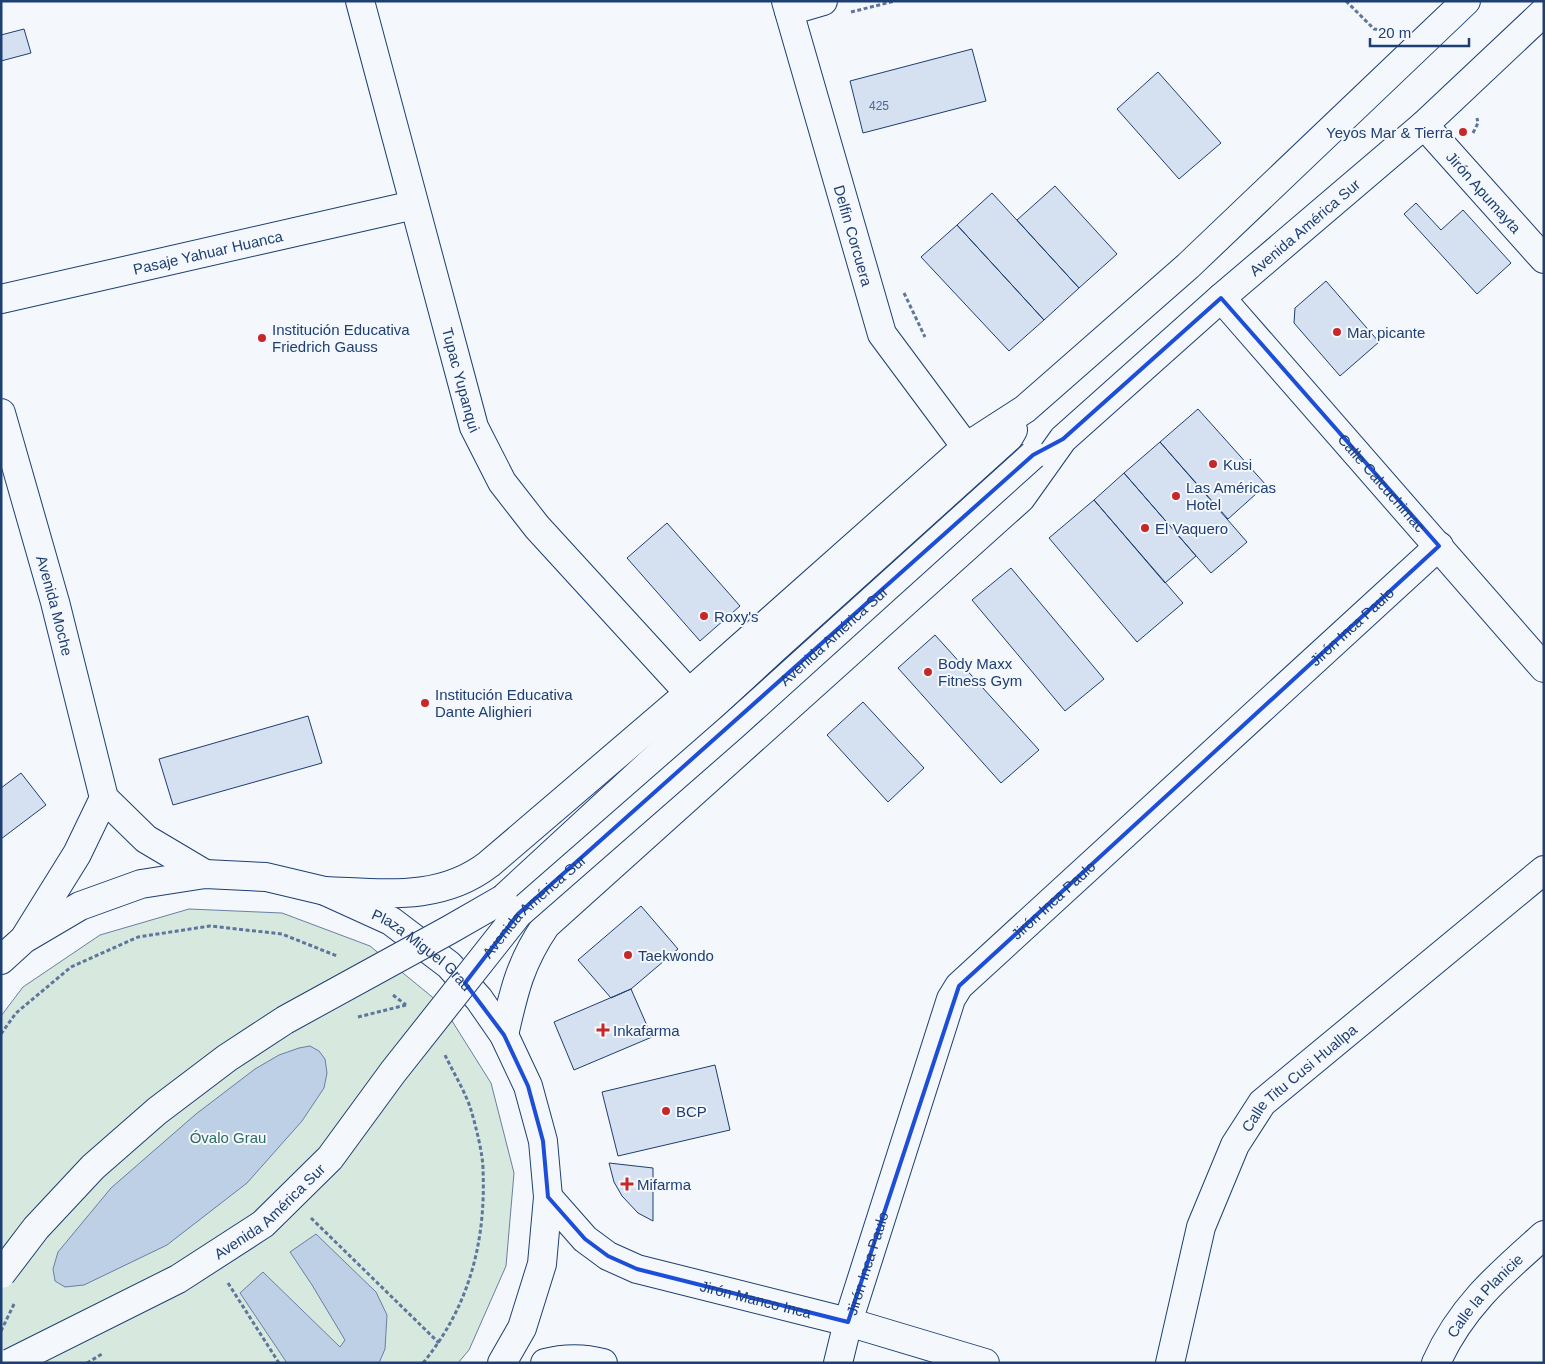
<svg xmlns="http://www.w3.org/2000/svg" width="1545" height="1364" viewBox="0 0 1545 1364" font-family="Helvetica,sans-serif">
<style>
.green{fill:#d7e8df;stroke:#687fa3}
.water{fill:#bed0e5;stroke:#687fa3}
.building{fill:#d5e0f0;stroke:#1d3f73}
.lines{fill:none;stroke-linecap:round;stroke-linejoin:round}
.minor-casing{stroke:#1d3f73;stroke-width:30}
.major-casing{stroke:#1d3f73;stroke-width:30}
.path{stroke:#5e769c;stroke-width:3;stroke-dasharray:4 2.5;stroke-linecap:butt}
.minor{stroke:#f4f7fb;stroke-width:28}
.major{stroke:#f4f7fb;stroke-width:28}
.major-bridge-casing{stroke:#1d3f73;stroke-width:30;stroke-linecap:butt}
.major-bridge{stroke:#f4f7fb;stroke-width:28}
.marked{fill:none;stroke:#1d4ed8;stroke-width:4;stroke-linejoin:round}
.poi-dot{fill:#c62828;stroke:#f4f7fb;stroke-width:2}
.labels{text-anchor:middle;dominant-baseline:central;stroke-width:4;stroke-linejoin:round;paint-order:stroke}
.number-label{font-size:12px;fill:#4b6792}
.poi-label{font-size:15px;fill:#1d3f73;stroke:#f4f7fb;text-anchor:start}
.street-label{font-size:15px;fill:#1d3f73;stroke:#f4f7fb}
.park-label{font-size:15px;fill:#2c6c60;stroke:#f4f7fb}
</style>
<rect width="100%" height="100%" fill="#f4f7fb"/>
<path class="green" d="M 189,909 L 282,913 L 370,946 L 442,1005 L 491,1083 L 514,1173 L 506,1266 L 469,1350 L 458,1363 L 1,1363 L 1,1016 L 23,987 L 100,935 Z"/>
<path class="water" d="M 310,1046 L 319,1051 L 325,1059 L 327,1073 L 324,1088 L 302,1121 L 247,1183 L 167,1245 L 84,1285 L 65,1287 L 55,1281 L 53,1269 L 58,1252 L 111,1188 L 196,1114 L 255,1069 L 279,1055 L 299,1048 Z
M 316,1234 L 376,1292 L 387,1315 L 385,1349 L 379,1363 L 287,1363 L 240,1293 L 263,1272 L 340,1347 L 345,1340 L 312,1285 L 290,1252 Z"/>
<path class="building" d="M 24,29 L 31,53 L 1,61 L 1,35 Z
M 972,49 L 986,101 L 863,133 L 850,81 Z
M 1158,72 L 1221,143 L 1179,179 L 1117,109 Z
M 1055,186 L 1117,254 L 1079,288 L 1017,220 Z
M 992,193 L 1079,288 L 1044,320 L 957,225 Z
M 1416,203 L 1441,230 L 1463,210 L 1511,263 L 1477,294 L 1404,214 Z
M 957,225 L 1044,320 L 1009,351 L 921,257 Z
M 1326,281 L 1379,342 L 1340,376 L 1294,323 L 1295,308 Z
M 1198,409 L 1266,485 L 1228,519 L 1160,442 Z
M 1160,442 L 1247,542 L 1211,573 L 1124,473 Z
M 1124,473 L 1196,556 L 1165,583 L 1094,500 Z
M 1094,500 L 1183,603 L 1137,642 L 1049,538 Z
M 667,523 L 740,606 L 700,641 L 627,558 Z
M 1011,568 L 1104,679 L 1065,711 L 972,600 Z
M 935,635 L 1039,750 L 1001,783 L 898,668 Z
M 863,702 L 924,768 L 888,802 L 827,735 Z
M 308,716 L 322,763 L 173,805 L 159,759 Z
M 21,773 L 46,805 L 1,839 L 1,788 Z
M 641,906 L 678,949 L 631,989 L 611,998 L 578,960 Z
M 631,989 L 652,1037 L 574,1070 L 554,1022 Z
M 715,1065 L 730,1130 L 618,1156 L 602,1092 Z
M 609,1163 L 653,1168 L 653,1221 L 638,1213 L 622,1196 L 614,1182 Z"/>
<g class="lines">
<defs>
<g id="minor">
<path id="s1" d="M 360,1 L 474,427 L 502,482 L 537,527 L 689,693"/>
<path id="s2" d="M 786,1 L 882,334 L 966,447"/>
<path d="M 789,11 L 823,1"/>
<path id="s3" d="M 1424,125 L 1544,259"/>
<path id="s4" d="M 1221,298 L 1544,668"/>
<path id="s5" d="M 1,299 L 414,205"/>
<path id="s6" d="M 548,1197 L 585,1239 L 608,1256 L 637,1269 L 848,1322 L 985,1363"/>
<path d="M 545,1363 C 564,1358 584,1358 603,1363"/>
<path id="s7" d="M 838,1363 L 848,1322 L 951,999 L 959,986 L 1439,546"/>
<path id="s8" d="M 1170,1363 L 1201,1227 L 1235,1145 L 1262,1103 L 1544,870"/>
<path id="s9" d="M 1436,1363 C 1461,1307 1499,1275 1544,1235"/>
</g>
<g id="major">
<path id="s10" d="M 1,413 L 55,602 L 104,798 L 146,839 L 205,874"/>
<path d="M 325,891 C 383,893 440,902 489,864 L 689,693 L 966,447 L 1025,409 L 1188,266 L 1466,1"/>
<path d="M 503,899 L 775,648 L 1009,437 L 1013,430"/>
<path d="M 26,936 L 77,854 L 104,798"/>
<path id="s11" d="M 1,960 L 24,939 L 80,906 L 141,884 L 205,874 L 266,877 L 325,891 L 391,921 L 449,965 L 479,999 L 504,1035 L 528,1086 L 543,1141 L 548,1197 L 542,1264 L 522,1328 L 502,1363"/>
<path id="s12" d="M 504,1035 C 514,991 520,963 546,925 L 1021,498 L 1063,439 L 1221,298 L 1424,125 L 1544,12"/>
</g>
</defs>
<use href="#minor" class="minor-casing"/>
<use href="#major" class="major-casing"/>
<path class="path" d="M 1346,1 L 1374,29 L 1389,31
M 851,12 L 895,1
M 1473,133 L 1478,123 L 1477,118
M 904,293 L 925,337
M 393,995 L 406,1005
M 358,1017 L 406,1005
M 1,1034 L 16,1013 L 71,967 L 138,937 L 210,926 L 282,934 L 337,956
M 311,1218 L 439,1343
M 228,1283 L 279,1363
M 1,1331 L 15,1302
M 87,1363 L 102,1354
M 423,1363 C 469,1307 486,1242 483,1170 C 483,1154 476,1127 471,1110 C 466,1093 453,1072 445,1055"/>
<use href="#minor" class="minor"/>
<use href="#major" class="major"/>
<defs>
<g id="major-bridge">
<path d="M 1,1274 L 36,1228 L 93,1167 L 157,1111 L 227,1058 L 285,1020 L 449,930 L 503,899"/>
<path id="s13" d="M 10,1363 L 178,1279 L 263,1224 L 330,1158 L 393,1072 L 518,914 L 733,726 L 1033,455"/>
</g>
</defs>
<use href="#major-bridge" class="major-bridge-casing"/>
<use href="#major-bridge" class="major-bridge"/>
</g>
<path class="marked" d="M 1221,298 L 1439,546 L 959,986 L 848,1322 L 637,1269 L 608,1256 L 585,1239 L 548,1197 L 543,1141 L 528,1086 L 504,1035 L 465,983 L 518,914 L 1033,455 L 1063,439 Z"/>
<g class="poi-dot">
<circle cx="1463" cy="132" r="5"/>
<circle cx="1337" cy="332" r="5"/>
<circle cx="262" cy="338" r="5"/>
<circle cx="1213" cy="464" r="5"/>
<circle cx="1176" cy="496" r="5"/>
<circle cx="1145" cy="528" r="5"/>
<circle cx="704" cy="616" r="5"/>
<circle cx="928" cy="672" r="5"/>
<circle cx="425" cy="703" r="5"/>
<circle cx="628" cy="955" r="5"/>
<path d="M600.5 1022.5h5v5h5v5h-5v5h-5v-5h-5v-5h5z"/>
<circle cx="666" cy="1111" r="5"/>
<path d="M624.5 1176.5h5v5h5v5h-5v5h-5v-5h-5v-5h5z"/>
</g>
<g class="labels">
<g class="number-label">
<text x="879" y="106">425</text>
</g>
<g class="poi-label">
<text x="1453" y="132" text-anchor="end">Yeyos Mar &amp; Tierra</text>
<text x="272" y="329">Institución Educativa<tspan x="272" dy="17">Friedrich Gauss</tspan></text>
<text x="1347" y="332">Mar picante</text>
<text x="1223" y="464">Kusi</text>
<text x="1186" y="487">Las Américas<tspan x="1186" dy="17">Hotel</tspan></text>
<text x="1155" y="528">El Vaquero</text>
<text x="714" y="616">Roxy's</text>
<text x="938" y="663">Body Maxx<tspan x="938" dy="17">Fitness Gym</tspan></text>
<text x="435" y="694">Institución Educativa<tspan x="435" dy="17">Dante Alighieri</tspan></text>
<text x="638" y="955">Taekwondo</text>
<text x="613" y="1030">Inkafarma</text>
<text x="676" y="1111">BCP</text>
<text x="637" y="1184">Mifarma</text>
</g>
<g class="street-label">
<text stroke="none"><textPath href="#s3" startOffset="90">Jirón Apumayta</textPath></text>
<text stroke="none"><textPath href="#s12" startOffset="1151">Avenida América Sur</textPath></text>
<text stroke="none"><textPath href="#s2" startOffset="244">Delfin Corcuera</textPath></text>
<text stroke="none"><textPath href="#s5" startOffset="212">Pasaje Yahuar Huanca</textPath></text>
<text stroke="none"><textPath href="#s1" startOffset="392">Tupac Yupanqui</textPath></text>
<text stroke="none"><textPath href="#s4" startOffset="245">Calle Calcuchimac</textPath></text>
<text stroke="none"><textPath href="#s10" startOffset="200">Avenida Moche</textPath></text>
<text stroke="none"><textPath href="#s7" startOffset="929">Jirón Inca Paulo</textPath></text>
<text stroke="none"><textPath href="#s13" startOffset="1112">Avenida América Sur</textPath></text>
<text stroke="none"><textPath href="#s7" startOffset="524">Jirón Inca Paulo</textPath></text>
<text stroke="none"><textPath href="#s13" startOffset="708">Avenida América Sur</textPath></text>
<text stroke="none"><textPath href="#s11" startOffset="462">Plaza Miguel Grau</textPath></text>
<text stroke="none"><textPath href="#s8" startOffset="322">Calle Titu Cusi Huallpa</textPath></text>
<text stroke="none"><textPath href="#s13" startOffset="302">Avenida América Sur</textPath></text>
<text stroke="none"><textPath href="#s7" startOffset="104">Jirón Inca Paulo</textPath></text>
<text stroke="none"><textPath href="#s9" startOffset="84">Calle la Planicie</textPath></text>
<text stroke="none"><textPath href="#s6" startOffset="239">Jirón Manco Inca</textPath></text>
</g>
<g class="park-label">
<text x="228" y="1137">Óvalo Grau</text>
</g>
</g>
<rect width="1545" height="1364" fill="none" stroke="#1d3f73" stroke-width="5"/>
<path d="M1370 38v8h99v-8" fill="none" stroke="#1d3f73" stroke-width="2.5"/>
<text x="1378" y="38" font-size="15" fill="#1d3f73" stroke="#f4f7fb" stroke-width="4" paint-order="stroke">20 m</text>
</svg>
